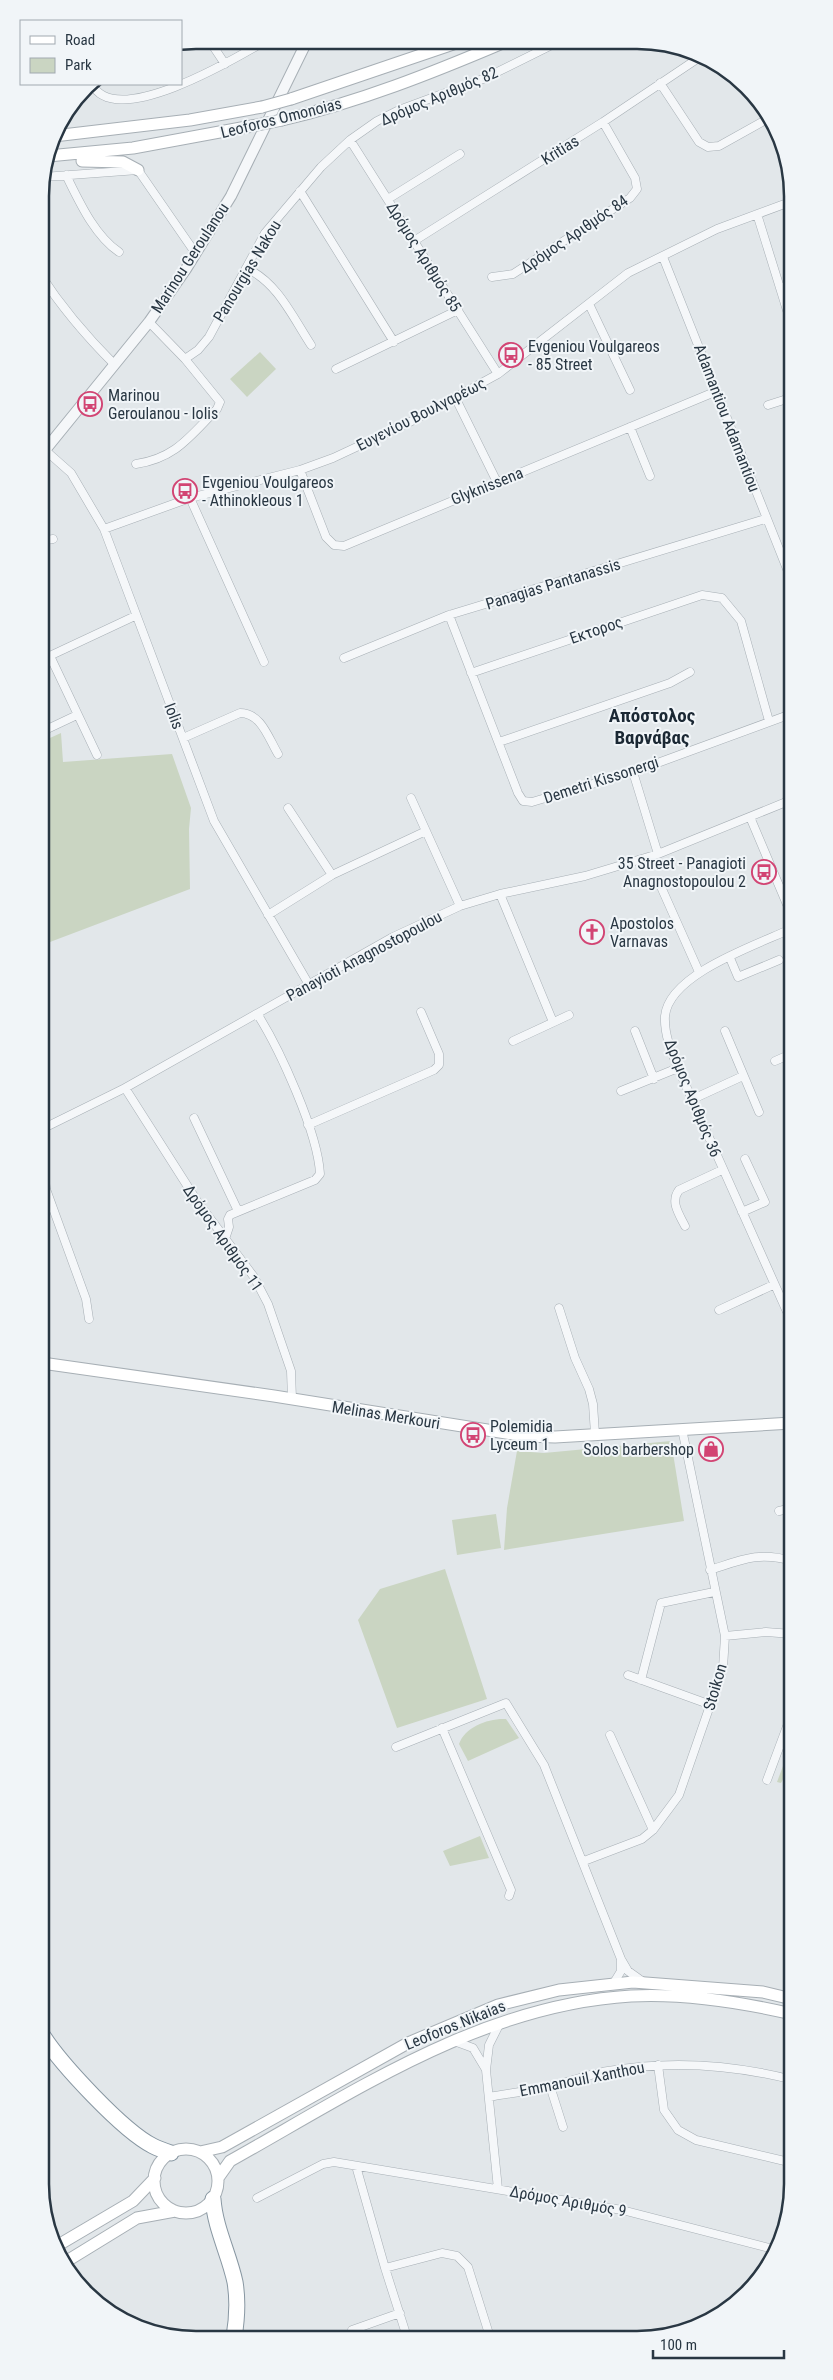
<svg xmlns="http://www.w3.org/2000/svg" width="833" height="2380" viewBox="0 0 833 2380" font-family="'Roboto Condensed',sans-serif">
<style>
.green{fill:#cad5c2}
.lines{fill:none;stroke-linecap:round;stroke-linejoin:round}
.minor-casing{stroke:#a7afb5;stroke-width:9}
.tertiary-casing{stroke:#a7afb5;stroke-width:12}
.secondary-casing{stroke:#a7afb5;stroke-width:13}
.motorway-casing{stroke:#8897a2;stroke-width:17}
.minor{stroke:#f5f7f9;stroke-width:8}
.tertiary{stroke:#f5f7f9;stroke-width:10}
.secondary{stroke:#fff;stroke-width:11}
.motorway{stroke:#fff;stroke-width:15}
.secondary-bridge-casing{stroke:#a7afb5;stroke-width:13;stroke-linecap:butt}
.secondary-bridge{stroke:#fff;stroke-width:11}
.labels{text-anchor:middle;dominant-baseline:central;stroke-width:4;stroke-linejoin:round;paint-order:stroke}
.street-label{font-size:16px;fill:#293743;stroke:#f1f5f8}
.poi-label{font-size:16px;fill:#293743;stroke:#f1f5f8;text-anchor:start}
.quarter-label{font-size:19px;font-weight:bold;fill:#1b2834;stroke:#f1f5f8}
.rim{fill:none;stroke:#293743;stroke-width:2.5}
</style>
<rect width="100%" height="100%" fill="#e2e7ea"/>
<path class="green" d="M 260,352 L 276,369 L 247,397 L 230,379 Z
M 61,733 L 63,762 L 172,754 L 191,808 L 189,829 L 190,889 L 50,942 L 41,919 L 41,742 Z
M 671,1441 L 684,1521 L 504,1550 L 507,1508 L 517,1451 L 544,1453 Z
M 496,1514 L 501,1548 L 457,1555 L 452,1520 Z
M 445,1569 L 487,1699 L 397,1728 L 358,1620 L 380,1589 Z
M 506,1719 L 519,1738 L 468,1761 L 459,1744 C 465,1727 488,1718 506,1719 Z
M 792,1757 L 792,1769 L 789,1768 L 781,1783 L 777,1782 L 786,1758 Z
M 480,1836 L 489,1858 L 450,1866 L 443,1851 Z"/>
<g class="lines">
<defs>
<path id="minor" d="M 209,40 L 225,64
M 660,83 L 699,142 L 708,147 L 719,146 L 771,117
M 92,84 C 115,131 238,57 267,40
M 350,140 L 498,374
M 66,175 C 79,201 94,235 119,252
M 43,177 L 138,170 L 196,254
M 300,191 L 394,342
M 388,199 L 460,154
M 757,214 L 790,320
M 414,241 L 603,122 L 703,55
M 663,257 L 791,579
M 246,268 C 278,283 292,316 311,345
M 40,274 C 62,308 86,336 114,364
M 492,277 L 513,274 L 630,198 L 637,189 L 635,178 L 603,122
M 780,288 L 790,286
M 589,304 L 630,390
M 185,359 L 198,350 L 209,337 L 265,233 L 321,167 L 350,140 L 377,121 L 399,110 L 483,79 L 558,42
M 336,369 L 458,310
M 455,397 L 497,482
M 768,405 L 790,398
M 630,427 L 650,476
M 45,450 L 71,473 L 104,529 L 214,821 L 308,983
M 136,464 C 176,458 190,436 217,409 L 220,402 L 185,359 L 149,322
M 300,470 L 326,537 L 334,545 L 344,546 L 717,391
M 190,498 L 264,662
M 104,529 L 190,498 L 300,470 L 333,458 L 410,422 L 498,374 L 628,273 L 717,229 L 790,202
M 41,541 L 53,539
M 449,615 L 518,793 L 523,801 L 532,802 L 633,772 L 791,714
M 50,656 L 97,755
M 344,658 L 449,615 L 765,519
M 41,660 L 135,616
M 471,673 L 702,595 L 722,598 L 741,621 L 769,721
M 41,732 L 77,715
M 183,738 L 240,713 C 261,713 268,737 278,754
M 499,742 L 670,683 L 690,672
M 633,772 L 658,854
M 411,798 L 460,906
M 288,808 L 332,875
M 750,817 L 791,914
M 662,889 L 699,972
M 500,894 L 553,1022
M 268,915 L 332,875 L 426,831
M 791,929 C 756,945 669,974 665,1016 C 664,1034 671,1051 678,1068 L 792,1323
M 730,958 L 738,977 L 779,960
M 635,1031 L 654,1079
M 725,1031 L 759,1112
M 513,1041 L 569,1015
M 775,1061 L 791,1054
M 125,1088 L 197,1201 L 254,1277 L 268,1304 L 291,1371 L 292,1399
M 621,1091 L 678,1068
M 693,1099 L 743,1076
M 194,1118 L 238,1211
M 308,1125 L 434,1070 L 439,1065 L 439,1054 L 421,1012
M 42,1129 L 125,1088 L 393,937 L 460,906 L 500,894 L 585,876 L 658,854 L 791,800
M 42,1150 L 46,1189 L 86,1299 L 89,1319
M 742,1212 L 765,1202 L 745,1159
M 685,1226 C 679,1214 670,1202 679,1190 L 722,1170
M 225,1239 L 229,1227 L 228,1219 L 230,1215 L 315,1180 L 320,1174 C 318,1133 280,1050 258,1015
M 559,1308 L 575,1358 L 589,1389 L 593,1404 L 595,1434
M 719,1310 L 773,1285
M 779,1511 L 792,1508
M 710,1570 C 741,1560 759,1551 792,1561
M 725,1636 L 766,1632 L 792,1634
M 628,1675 L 711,1705
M 641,1680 L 661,1603 L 714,1592
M 442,1728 L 511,1890 L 509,1896
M 610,1735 L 653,1830
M 782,1741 L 792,1745
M 396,1747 L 506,1703 L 544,1765 L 621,1959 L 628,1971 L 642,1981
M 767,1780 L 792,1713
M 584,1861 L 642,1839 L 653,1830 L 679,1795 L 723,1668 L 725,1636 L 682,1429
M 613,1984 L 621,1971 L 621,1959
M 454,2041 L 473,2048 L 485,2068
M 658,2065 L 664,2110 L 678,2130 L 696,2140 L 793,2163
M 550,2086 L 563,2127
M 489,2097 C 510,2093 532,2091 553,2086 C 571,2081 590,2074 608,2071 C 671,2060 731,2064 793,2080
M 356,2166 L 385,2268 L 407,2337
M 498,2189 L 486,2070 L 489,2045 L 499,2025
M 257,2198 L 323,2164 L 334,2162 L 622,2210 L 777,2250
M 385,2268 L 442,2253 L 457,2256 L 468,2267 L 490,2337
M 352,2330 L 400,2313"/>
<path id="tertiary" d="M 41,455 L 149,322 L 186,269 L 231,196 L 307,41"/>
<path id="secondary" d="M 291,99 L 459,42
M 282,120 C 359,102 432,73 505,42
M 54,136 L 190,120 L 262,107
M 48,156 L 133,148 L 252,126
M 82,161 L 123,162 L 138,170
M 42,1363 L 274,1396 L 525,1436 L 555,1437 L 792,1423
M154 2181a32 32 0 1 1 64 0a32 32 0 1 1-64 0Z
M 200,2152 L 222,2147 L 408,2043 L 498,2005 L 559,1990 L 633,1982 L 763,1992 L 792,1999
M 218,2178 L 230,2161 C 357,2090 482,2005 631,1996 C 686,1993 740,2002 792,2014
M 55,2247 L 133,2201 L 155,2178
M 62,2264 L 137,2218 L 175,2211"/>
<path id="motorway" d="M 43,2036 C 61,2064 123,2131 153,2146 C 159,2149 165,2151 171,2153
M 213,2199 C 215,2228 229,2254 235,2282 C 238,2300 237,2319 234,2337"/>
</defs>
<use href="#minor" class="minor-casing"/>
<use href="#tertiary" class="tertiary-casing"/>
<use href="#secondary" class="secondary-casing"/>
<use href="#motorway" class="motorway-casing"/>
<use href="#minor" class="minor"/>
<use href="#tertiary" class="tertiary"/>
<use href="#secondary" class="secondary"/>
<use href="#motorway" class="motorway"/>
<defs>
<path id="secondary-bridge" d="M 262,107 L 291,99
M 252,126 L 282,120"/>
</defs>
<use href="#secondary-bridge" class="secondary-bridge-casing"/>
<use href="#secondary-bridge" class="secondary-bridge"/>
</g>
<defs>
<symbol id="bus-ring" viewBox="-11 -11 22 22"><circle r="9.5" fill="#f1f5f8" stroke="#d24473" stroke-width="1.5"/><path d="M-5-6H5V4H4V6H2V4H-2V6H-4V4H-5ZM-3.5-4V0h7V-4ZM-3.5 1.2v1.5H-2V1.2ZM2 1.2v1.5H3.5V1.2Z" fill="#d24473"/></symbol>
<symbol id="church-ring" viewBox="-11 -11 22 22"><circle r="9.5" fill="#f1f5f8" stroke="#d24473" stroke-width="1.5"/><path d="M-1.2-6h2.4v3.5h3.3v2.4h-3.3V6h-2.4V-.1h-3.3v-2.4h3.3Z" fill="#d24473"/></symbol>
<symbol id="shop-ring" viewBox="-11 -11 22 22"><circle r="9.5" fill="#f1f5f8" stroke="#d24473" stroke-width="1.5"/><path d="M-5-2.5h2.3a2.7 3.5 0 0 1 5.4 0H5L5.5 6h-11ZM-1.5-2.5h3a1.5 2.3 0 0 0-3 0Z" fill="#d24473"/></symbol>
</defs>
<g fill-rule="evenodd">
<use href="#bus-ring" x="497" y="341" width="28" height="28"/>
<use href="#bus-ring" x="76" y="390" width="28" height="28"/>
<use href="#bus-ring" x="171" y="477" width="28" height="28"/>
<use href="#bus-ring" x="750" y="858" width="28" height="28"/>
<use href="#church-ring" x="578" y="918" width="28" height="28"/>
<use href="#bus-ring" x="459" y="1421" width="28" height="28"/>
<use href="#shop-ring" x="697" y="1435" width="28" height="28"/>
</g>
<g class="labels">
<g class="street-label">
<text transform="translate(439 96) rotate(-23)">Δρόμος Αριθμός 82</text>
<text transform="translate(281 118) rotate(-14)">Leoforos Omonoias</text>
<text transform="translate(560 150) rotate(-32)">Kritias</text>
<text transform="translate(574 234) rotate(-34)">Δρόμος Αριθμός 84</text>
<text transform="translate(424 257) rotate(58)">Δρόμος Αριθμός 85</text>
<text transform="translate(190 258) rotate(-57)">Marinou Geroulanou</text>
<text transform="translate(247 271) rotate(-59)">Panourgias Nakou</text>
<text transform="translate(421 414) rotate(-27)">Ευγενίου Βουλγαρέως</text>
<text transform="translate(727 418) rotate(69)">Adamantiou Adamantiou</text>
<text transform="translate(487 486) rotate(-22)">Glyknissena</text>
<text transform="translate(553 584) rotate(-17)">Panagias Pantanassis</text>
<text transform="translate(596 630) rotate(-19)">Εκτορος</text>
<text transform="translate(174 716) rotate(69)">Iolis</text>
<text transform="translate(601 780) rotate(-18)">Demetri Kissonergi</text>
<text transform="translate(364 956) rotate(-28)">Panayioti Anagnostopoulou</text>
<text transform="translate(693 1098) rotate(68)">Δρόμος Αριθμός 36</text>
<text transform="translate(223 1238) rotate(55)">Δρόμος Αριθμός 11</text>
<text transform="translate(386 1415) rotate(9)">Melinas Merkouri</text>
<text transform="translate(715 1687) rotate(-74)">Stoikon</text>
<text transform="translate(455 2025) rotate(-22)">Leoforos Nikaias</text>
<text transform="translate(582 2079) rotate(-11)">Emmanouil Xanthou</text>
<text transform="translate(568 2201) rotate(10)">Δρόμος Αριθμός 9</text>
</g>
<g class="poi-label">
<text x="528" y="346">Evgeniou Voulgareos<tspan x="528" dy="18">- 85 Street</tspan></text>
<text x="108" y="395">Marinou<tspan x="108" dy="18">Geroulanou - Iolis</tspan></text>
<text x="202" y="482">Evgeniou Voulgareos<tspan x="202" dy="18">- Athinokleous 1</tspan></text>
<text x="746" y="863" text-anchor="end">35 Street - Panagioti<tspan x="746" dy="18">Anagnostopoulou 2</tspan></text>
<text x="610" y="923">Apostolos<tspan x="610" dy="18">Varnavas</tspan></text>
<text x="490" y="1426">Polemidia<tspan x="490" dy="18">Lyceum 1</tspan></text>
<text x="694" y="1449" text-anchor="end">Solos barbershop</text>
</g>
<g class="quarter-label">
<text x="652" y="715">Απόστολος<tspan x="652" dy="22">Βαρνάβας</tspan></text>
</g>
</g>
<path d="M0 0H833V2380H0ZM196 49H637A147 147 0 0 1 784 196V2184A147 147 0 0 1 637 2331H196A147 147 0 0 1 49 2184V196A147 147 0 0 1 196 49Z" fill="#f1f5f8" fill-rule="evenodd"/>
<path class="rim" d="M196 49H637A147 147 0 0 1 784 196V2184A147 147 0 0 1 637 2331H196A147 147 0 0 1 49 2184V196A147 147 0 0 1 196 49Z"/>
<rect x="20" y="20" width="162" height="65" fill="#f1f5f8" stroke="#a1a9b0"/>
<rect x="30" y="36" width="25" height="8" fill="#ffffff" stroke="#a1a9b0"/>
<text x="65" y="45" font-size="15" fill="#293743">Road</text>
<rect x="30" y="58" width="25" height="15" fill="#cad5c2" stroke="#a1a9b0"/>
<text x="65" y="70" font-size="15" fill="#293743">Park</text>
<path d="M653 2350v8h131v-8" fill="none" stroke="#293743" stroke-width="2.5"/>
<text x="660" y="2350" font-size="15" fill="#293743" stroke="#f1f5f8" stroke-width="4" paint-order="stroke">100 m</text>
</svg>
